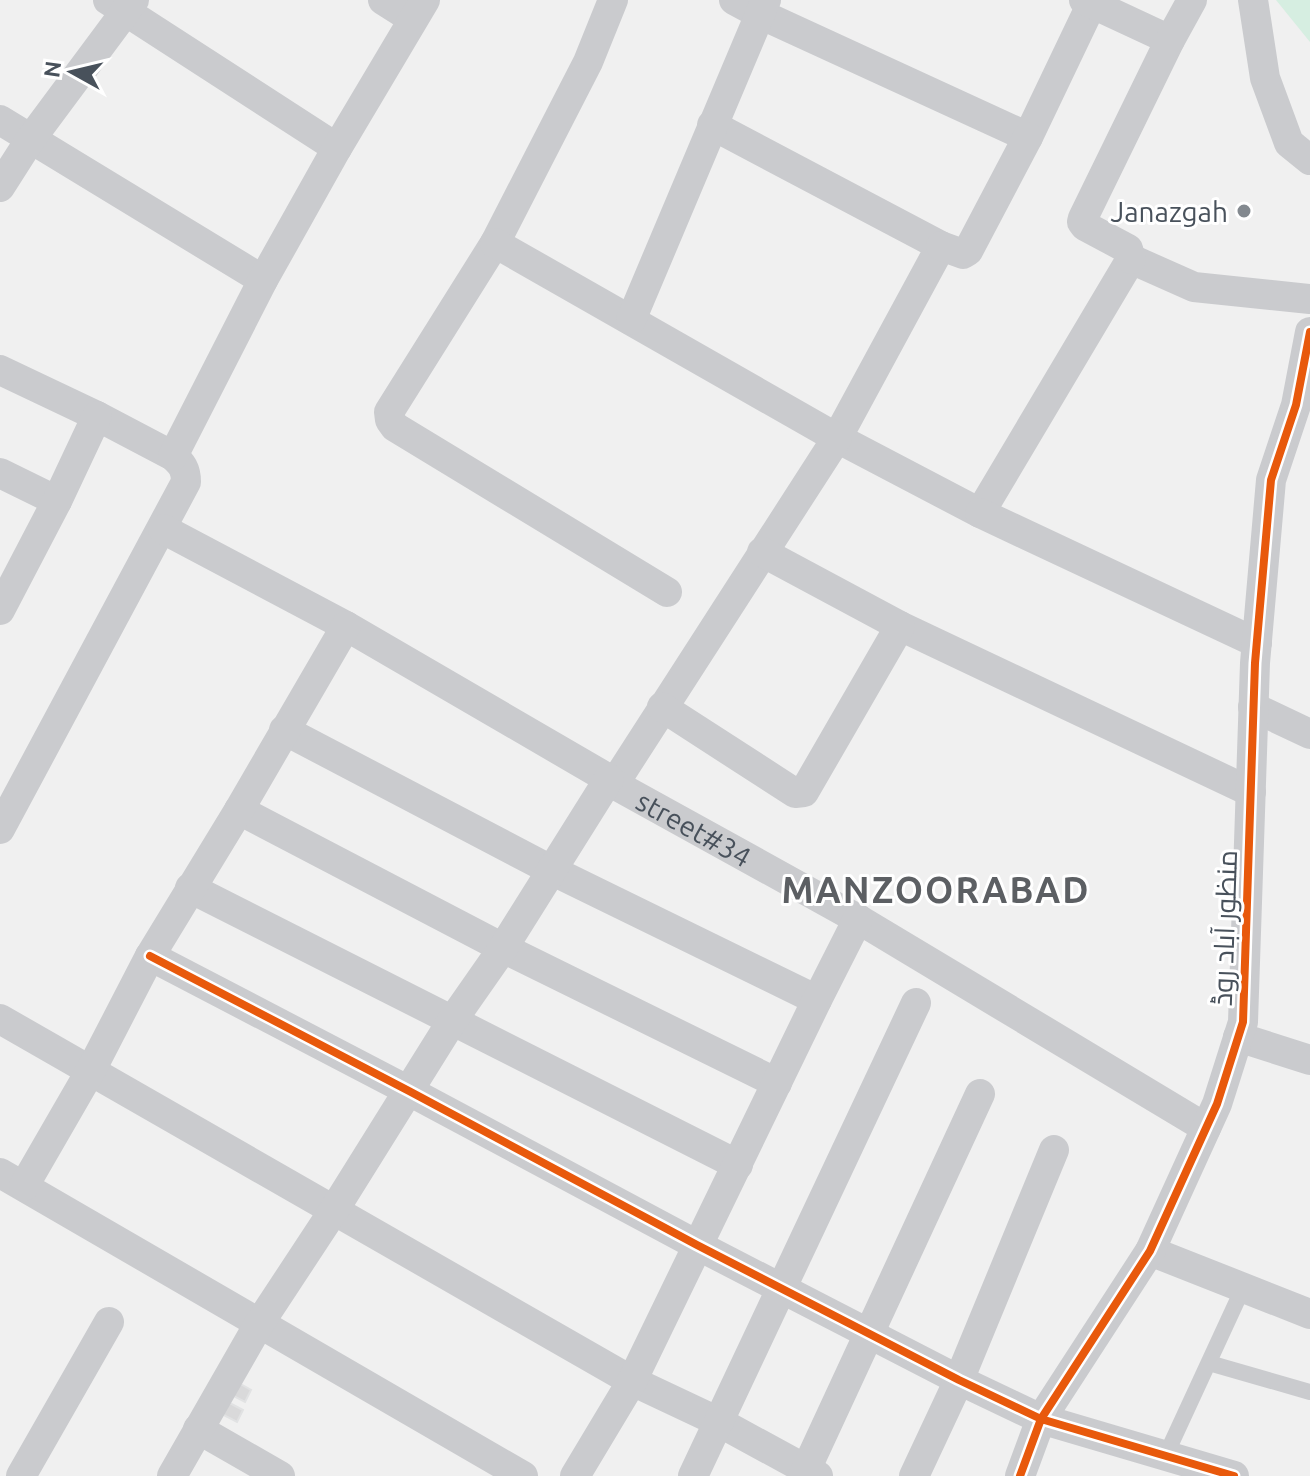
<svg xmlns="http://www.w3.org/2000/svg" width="1310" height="1476" viewBox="0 0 1310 1476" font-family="Ubuntu,Cairo,sans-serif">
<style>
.green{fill:#d6eee1}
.building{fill:#d9d9da;stroke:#e1e2e3;stroke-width:2}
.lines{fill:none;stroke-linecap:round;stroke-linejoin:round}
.service{stroke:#cacbce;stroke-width:16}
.minor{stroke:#cacbce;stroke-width:30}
.cycleway-casing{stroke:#fff;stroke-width:13}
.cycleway{stroke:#e8590c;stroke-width:8}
.poi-dot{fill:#83898f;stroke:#fff;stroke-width:3}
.labels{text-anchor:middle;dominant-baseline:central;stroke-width:6;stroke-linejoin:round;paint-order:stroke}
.poi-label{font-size:28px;fill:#48515b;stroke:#fff;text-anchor:end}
.street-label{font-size:28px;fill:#48515b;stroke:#fff}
.district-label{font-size:36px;font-weight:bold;letter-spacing:2px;fill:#5c5f63;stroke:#fff}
</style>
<rect width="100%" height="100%" fill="#f0f0f0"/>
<path class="green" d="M 1276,0 L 1310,0 L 1310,42 Z"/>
<path class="building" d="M 237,1382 L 251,1390 L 245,1402 L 222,1390 Z
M 222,1399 L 243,1410 L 237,1422 L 216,1411 Z"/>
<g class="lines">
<path class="service" d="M 1209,1363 L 1310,1392
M 1165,1457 L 1243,1288"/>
<g class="minor">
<path d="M 108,0 L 337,148"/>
<path d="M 383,0 L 413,19"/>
<path d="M 613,0 L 588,62 L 495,243 L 389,412 L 390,420 L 395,427 L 667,592"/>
<path d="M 734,0 L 760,14 L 1028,137 L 1092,3"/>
<path d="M 1084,0 L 1170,40"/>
<path d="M 1253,0 L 1265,78 L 1289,143 L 1310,160"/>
<path d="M 0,120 L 263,280"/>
<path d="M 712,125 L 941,246 L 837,438 L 980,513 L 1131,259 L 1194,287 L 1310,299"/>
<path d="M 0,187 L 30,140 L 134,0"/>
<path d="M 495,243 L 837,438 L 614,784"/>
<path d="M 941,246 L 963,254 L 968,251 L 1028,137"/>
<path d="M 1131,259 L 1128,249 L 1085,226 L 1082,222 L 1083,218 L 1170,40 L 1192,0"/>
<path d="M 631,320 L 766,0"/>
<path d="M 0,370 L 97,416 L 173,456 C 182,464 186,469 186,482 L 0,829"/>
<path d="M 173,456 L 263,280 L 337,148 L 425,0"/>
<path d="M 0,473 L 57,501"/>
<path d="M 980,513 L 1257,643"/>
<path id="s1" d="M 163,529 L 346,626 L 609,779 L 614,784 L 858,919 L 1206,1128"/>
<path d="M 0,610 L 57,501 L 97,416"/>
<path d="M 900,626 L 1251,792"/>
<path d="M 662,707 L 795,793 L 804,792 L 900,626 L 762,552"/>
<path d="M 1253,707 L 1310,734"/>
<path d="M 284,730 L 551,870 L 817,1000"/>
<path d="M 239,810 L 503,948 L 777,1083"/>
<path d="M 190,888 L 738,1165"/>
<path d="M 150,956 L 409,1091 L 697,1245 L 959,1380 L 1041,1419 L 1234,1476"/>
<path d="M 0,1019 L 632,1381 L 719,1422 L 818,1476"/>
<path d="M 1238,1037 L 1310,1060"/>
<path d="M 0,1173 L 523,1476"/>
<path d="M 24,1186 L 91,1070 L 150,956 L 239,810 L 346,626"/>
<path d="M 1150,1251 L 1310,1314"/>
<path d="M 198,1429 L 280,1476"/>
<path d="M 21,1476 L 109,1322"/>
<path d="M 172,1476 L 259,1324 L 334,1210 L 452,1021 L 503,948 L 609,779"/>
<path d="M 575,1476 L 632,1381 L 817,1000 L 858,919"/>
<path d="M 693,1476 L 916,1003"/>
<path d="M 803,1476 L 980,1094"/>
<path d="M 914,1476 L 959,1380 L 1054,1150"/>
<path d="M 1020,1476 L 1041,1419 L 1150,1251 L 1217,1104 L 1243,1022 L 1255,663 L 1271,480 L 1296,405 L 1310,332"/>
</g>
<defs>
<path id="cycleway" d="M 150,956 L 409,1091 L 697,1245 L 959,1380 L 1041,1419 L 1234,1476
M 1020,1476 L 1041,1419 L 1150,1251 L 1217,1104 L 1243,1022 L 1255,663 L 1271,480 L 1296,405 L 1310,332"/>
</defs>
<use href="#cycleway" class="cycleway-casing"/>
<use href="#cycleway" class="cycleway"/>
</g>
<circle class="poi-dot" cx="1244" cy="211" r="8"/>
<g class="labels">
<g class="poi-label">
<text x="1228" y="211">Janazgah</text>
</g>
<g class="street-label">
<text stroke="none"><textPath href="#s1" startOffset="610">street#34</textPath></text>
<text transform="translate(1224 928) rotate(-88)">منظور آباد روڈ</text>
</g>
<g class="district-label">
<text x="936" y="889">MANZOORABAD</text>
</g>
</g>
<g transform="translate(72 72) rotate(278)" stroke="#ffffff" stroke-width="6" paint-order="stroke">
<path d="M0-6L14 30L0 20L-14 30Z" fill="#48515b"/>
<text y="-12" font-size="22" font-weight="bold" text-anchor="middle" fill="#48515b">N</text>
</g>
</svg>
